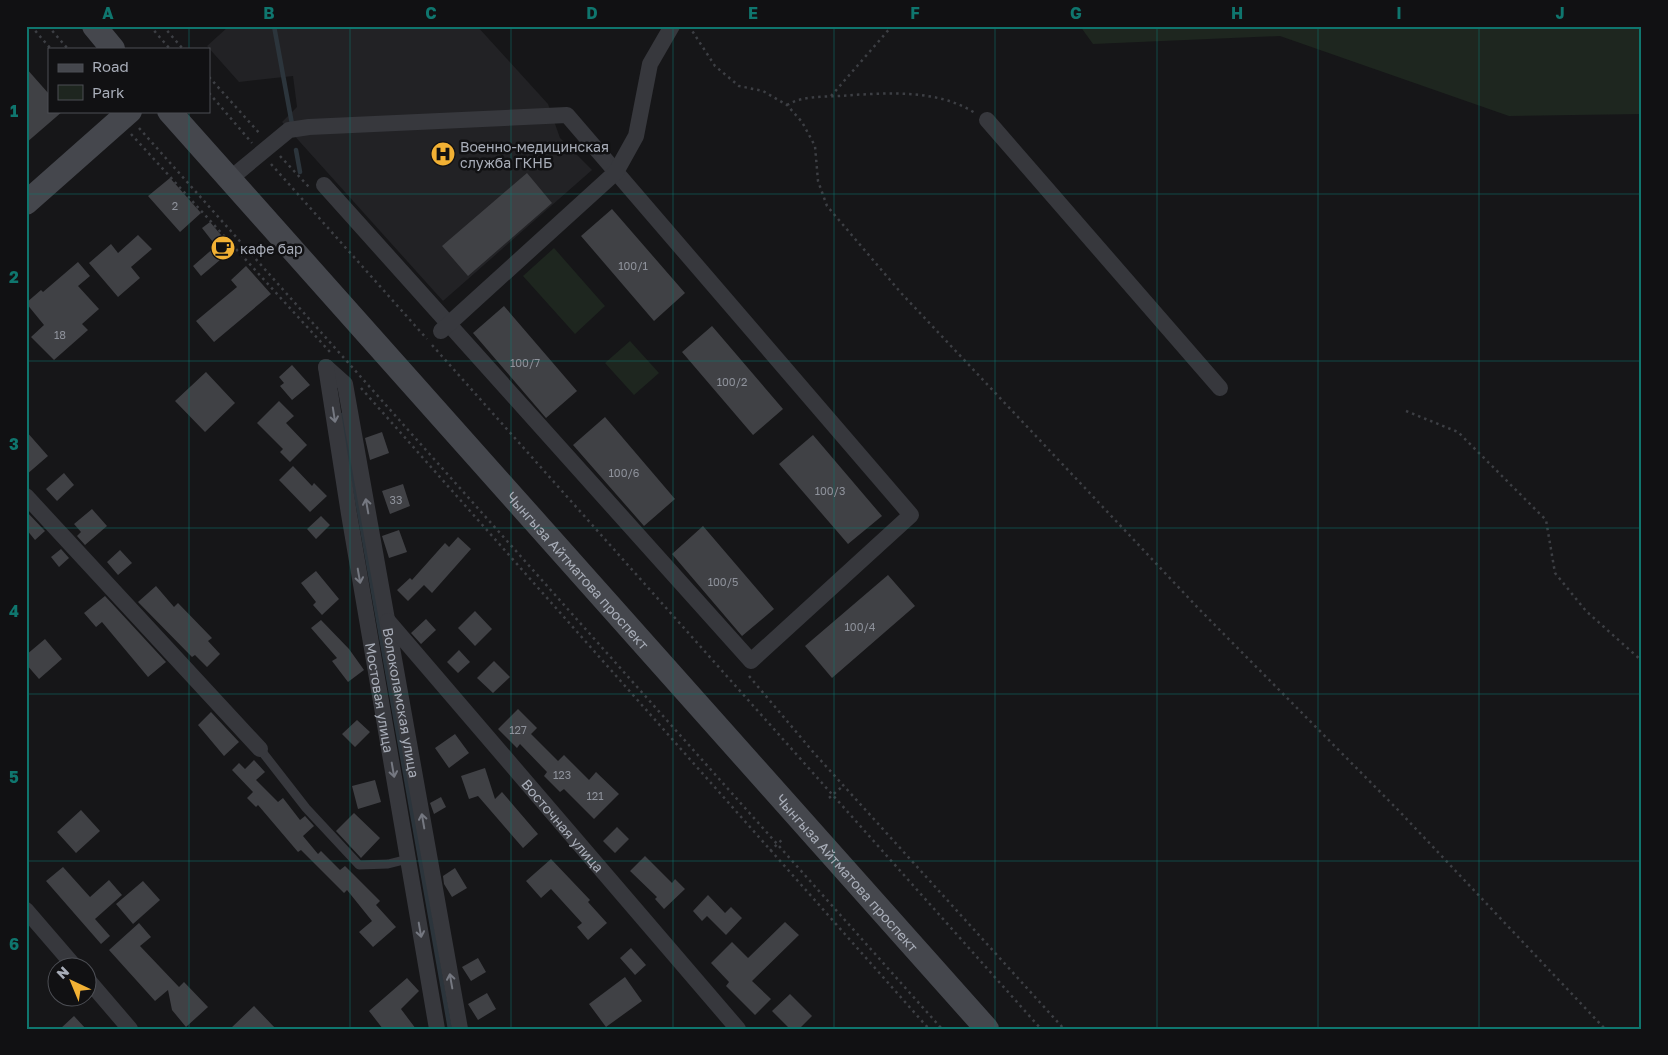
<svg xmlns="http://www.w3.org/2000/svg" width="1668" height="1055" viewBox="0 0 1668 1055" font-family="'Golos Text',sans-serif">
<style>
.built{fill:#222225}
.green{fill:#1e261f}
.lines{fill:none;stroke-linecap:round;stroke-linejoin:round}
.stream{stroke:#2c353c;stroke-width:4.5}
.building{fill:#404145}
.path{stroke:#3d3f44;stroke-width:2.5;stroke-dasharray:2.5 4;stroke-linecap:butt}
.lane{stroke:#37383d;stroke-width:9}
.street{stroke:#37383d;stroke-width:16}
.secondary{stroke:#45474d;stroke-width:24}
.oneway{stroke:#757881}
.grid{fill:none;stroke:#0f766e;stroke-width:1;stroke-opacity:0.55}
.labels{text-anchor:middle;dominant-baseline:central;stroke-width:5;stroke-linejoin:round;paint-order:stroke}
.number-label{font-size:11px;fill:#8e929b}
.poi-label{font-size:14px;fill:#a8adb8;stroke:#111113;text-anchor:start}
.street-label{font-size:14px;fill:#a8adb8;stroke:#111113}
.neatline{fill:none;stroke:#0f766e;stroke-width:2}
.grid-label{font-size:16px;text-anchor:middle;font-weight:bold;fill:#0f766e}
</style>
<rect width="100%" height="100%" fill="#161618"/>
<path class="built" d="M 229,26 L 477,26 L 548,104 L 560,138 L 592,170 L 443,301 L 282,122 L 297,107 L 293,76 L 239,82 L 207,46 Z"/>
<path class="green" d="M 1080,26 L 1642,26 L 1642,114 L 1509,116 L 1280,36 L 1093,44 Z
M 554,248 L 605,306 L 575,334 L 523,276 Z
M 630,341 L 659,373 L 634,395 L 605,363 Z"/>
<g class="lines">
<path class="stream" d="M 274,26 L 292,124
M 296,150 L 300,172
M 342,415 L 450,1029"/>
</g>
<path class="building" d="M 26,68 L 49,94 L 49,111 L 63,111 L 26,143 Z
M 527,173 L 552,203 L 468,276 L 442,246 Z
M 170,178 L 201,213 L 180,232 L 148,196 Z
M 612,209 L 685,293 L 654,321 L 581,236 Z
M 210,222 L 233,249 L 201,276 L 193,266 L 216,246 L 202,228 Z
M 138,235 L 152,249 L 131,267 L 140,278 L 118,297 L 89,263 L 111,244 L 118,253 Z
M 78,262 L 90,276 L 78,286 L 99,309 L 82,324 L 88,330 L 54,360 L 31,337 L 44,325 L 26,303 L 41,290 L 43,292 Z
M 246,266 L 271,294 L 214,342 L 196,321 L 237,287 L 231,280 Z
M 504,306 L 577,391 L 546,418 L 473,333 Z
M 712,326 L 783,409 L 753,435 L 682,352 Z
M 292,365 L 310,385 L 292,400 L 280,386 L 284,383 L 279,377 Z
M 206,372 L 235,403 L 205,432 L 175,401 Z
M 279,401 L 294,416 L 286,423 L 307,445 L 290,462 L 280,452 L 283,449 L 257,423 Z
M 605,417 L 675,499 L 644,526 L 573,445 Z
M 26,431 L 48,456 L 26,475 Z
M 382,432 L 389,453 L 370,460 L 365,438 Z
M 813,435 L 882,516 L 848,544 L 779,464 Z
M 293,466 L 312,486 L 314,483 L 327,496 L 310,512 L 279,480 Z
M 64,473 L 74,485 L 57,501 L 46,489 Z
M 403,484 L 410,506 L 390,514 L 382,491 Z
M 92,509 L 107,526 L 85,545 L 77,536 L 81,532 L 74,524 Z
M 26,511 L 45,531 L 35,540 L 26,529 Z
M 321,516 L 330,525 L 316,539 L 307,529 Z
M 703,526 L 774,609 L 742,636 L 672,554 Z
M 399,530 L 407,552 L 389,558 L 382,536 Z
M 458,537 L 471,549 L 432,593 L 424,585 L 408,601 L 397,590 L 410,578 L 412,580 L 445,543 L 449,547 Z
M 61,549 L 69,558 L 59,567 L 51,557 Z
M 120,550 L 132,563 L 118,575 L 107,562 Z
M 316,571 L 339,599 L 322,615 L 313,605 L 316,602 L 301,583 Z
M 888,575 L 915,606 L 832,678 L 805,646 Z
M 156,586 L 174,607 L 178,603 L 212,638 L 208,641 L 220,654 L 207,667 L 195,655 L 192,657 L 138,602 Z
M 105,596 L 166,662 L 148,677 L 102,622 L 96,627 L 84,613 Z
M 475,611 L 492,629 L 475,646 L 458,628 Z
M 426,619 L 436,630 L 421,644 L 411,633 Z
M 321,620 L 349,649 L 364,670 L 348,682 L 332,661 L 337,658 L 311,628 Z
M 45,639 L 62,659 L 39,679 L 26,664 L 26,655 Z
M 459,650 L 470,662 L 458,673 L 447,662 Z
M 494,661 L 510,677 L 493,693 L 477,678 Z
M 518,709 L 537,728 L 531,734 L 558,761 L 564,755 L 589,780 L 596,772 L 619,794 L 594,819 L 564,789 L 560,792 L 544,776 L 547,772 L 520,744 L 517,748 L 498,729 Z
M 211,712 L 239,742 L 224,756 L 198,725 Z
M 357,720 L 370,732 L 355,747 L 342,734 Z
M 455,734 L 469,753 L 449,768 L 435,748 Z
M 254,760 L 265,772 L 256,780 L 278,802 L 283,798 L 300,820 L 305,816 L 314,826 L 303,836 L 318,854 L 321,851 L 340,870 L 345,866 L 380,901 L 376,905 L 396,927 L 373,947 L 359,932 L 372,921 L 347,890 L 344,893 L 301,850 L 298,852 L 258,805 L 256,807 L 247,798 L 253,792 L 232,770 L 239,763 L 245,769 Z
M 485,768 L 495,799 L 502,792 L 538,834 L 523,848 L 478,796 L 469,799 L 461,776 Z
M 375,780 L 381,802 L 358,809 L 352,786 Z
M 441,797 L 446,807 L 434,814 L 430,803 Z
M 81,810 L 100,831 L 76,853 L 57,832 Z
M 354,813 L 380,838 L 361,858 L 336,831 Z
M 617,827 L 629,839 L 615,853 L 603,841 Z
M 645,856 L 672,883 L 675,879 L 685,889 L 664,909 L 655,899 L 657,897 L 630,871 Z
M 551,859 L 590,900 L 588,902 L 607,923 L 588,940 L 577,927 L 582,923 L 551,889 L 541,898 L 526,881 Z
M 63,867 L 90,897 L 109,880 L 122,895 L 95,919 L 110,936 L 101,944 L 46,881 Z
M 455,868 L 467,888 L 452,897 L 444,884 L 443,876 Z
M 143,881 L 160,900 L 133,924 L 116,904 Z
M 708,895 L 725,913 L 731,907 L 742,918 L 726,935 L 707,916 L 702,921 L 693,911 Z
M 785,922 L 799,935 L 752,981 L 771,999 L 755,1015 L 726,986 L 729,982 L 711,963 L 732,942 L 748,958 Z
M 139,923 L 151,937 L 140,946 L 179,987 L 184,982 L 208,1007 L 186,1027 L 172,1010 L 168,990 L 155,1001 L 109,950 Z
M 631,948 L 646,965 L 635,975 L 620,958 Z
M 478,958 L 486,972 L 471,981 L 462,967 Z
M 625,977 L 642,1001 L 606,1027 L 589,1004 Z
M 407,978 L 419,991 L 401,1009 L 416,1029 L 383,1029 L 369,1011 Z
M 487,993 L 496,1009 L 478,1020 L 468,1004 Z
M 790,994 L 812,1016 L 799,1029 L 790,1029 L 772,1011 Z
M 254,1006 L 276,1029 L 230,1029 Z
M 74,1016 L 86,1029 L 60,1029 Z"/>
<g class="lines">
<path class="path" d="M 31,26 L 51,49
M 48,26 L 68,49
M 150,26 L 170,49
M 163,26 L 183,49
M 689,26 L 715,66 L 739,86 L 763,91 L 787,105 L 802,122 L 815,146 L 818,181 L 827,206 L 902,294 L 1199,609 L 1400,812 L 1605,1029
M 209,77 L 261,135
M 209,93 L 252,143
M 831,96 L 892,26
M 787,105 C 802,96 821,97 839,96 C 883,93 936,88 975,113
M 139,128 L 942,1029
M 131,134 L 330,352
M 280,156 L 309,187
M 271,164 L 427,339
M 432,345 L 1041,1029
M 361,388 L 929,1029
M 1406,411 L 1458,432 L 1546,520 L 1555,573 L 1586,611 L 1642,661
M 749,676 L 814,753 L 1064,1029
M 829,798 L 844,785
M 770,851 L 784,838"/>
<path class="lane" d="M 260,749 L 306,808 L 359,865 L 388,864 L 408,859"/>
<g class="street">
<path d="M 987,120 L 1220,388"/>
<path d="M 231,178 L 289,130 L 309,127 L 567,115 L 911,515 L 751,661 L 324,185"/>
<path d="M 441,331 L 616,172 L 636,136 L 650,64 L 672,26"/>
<path id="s1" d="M 326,367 L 345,384 L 460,1029"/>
<path id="s2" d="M 326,367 L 349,514 L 437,1029"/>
<path d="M 26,496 L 260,749"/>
<path id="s3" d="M 388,621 L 738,1029"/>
<path d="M 26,910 L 76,968"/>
<path d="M 88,980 L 130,1029"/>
</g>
<g class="secondary">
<path d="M 94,26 L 113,49"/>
<path id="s4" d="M 169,111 L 987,1029"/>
<path d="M 26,203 L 130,111"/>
</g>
</g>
<defs><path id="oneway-shaft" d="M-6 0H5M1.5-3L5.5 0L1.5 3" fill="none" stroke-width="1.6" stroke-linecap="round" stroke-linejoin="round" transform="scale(1.25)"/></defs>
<g class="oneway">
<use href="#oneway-shaft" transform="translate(334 415) rotate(81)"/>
<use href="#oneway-shaft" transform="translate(367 506) rotate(-100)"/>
<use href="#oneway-shaft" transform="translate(359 576) rotate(80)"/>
<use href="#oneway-shaft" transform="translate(393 770) rotate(80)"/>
<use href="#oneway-shaft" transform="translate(423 821) rotate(-100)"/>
<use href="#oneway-shaft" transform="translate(420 930) rotate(80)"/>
<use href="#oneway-shaft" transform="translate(451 981) rotate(-100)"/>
</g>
<path class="grid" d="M 189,26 L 189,49M 350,26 L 350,1029M 511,26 L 511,1029M 673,26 L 673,1029M 834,26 L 834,1029M 995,26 L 995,1029M 1157,26 L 1157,1029M 1318,26 L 1318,1029M 1479,26 L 1479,1029M 189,111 L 189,1029M 26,194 L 1642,194M 26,361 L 1642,361M 26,528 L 1642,528M 26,694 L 1642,694M 26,861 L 1642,861"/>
<defs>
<symbol id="hospital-disc" viewBox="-11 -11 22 22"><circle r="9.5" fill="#f2b134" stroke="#111113"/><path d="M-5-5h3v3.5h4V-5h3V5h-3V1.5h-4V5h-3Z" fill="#111"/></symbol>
<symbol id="cafe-disc" viewBox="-11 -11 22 22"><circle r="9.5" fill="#f2b134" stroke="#111113"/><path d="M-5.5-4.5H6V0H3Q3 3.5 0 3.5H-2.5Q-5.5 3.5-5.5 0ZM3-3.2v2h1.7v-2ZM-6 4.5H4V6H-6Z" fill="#111"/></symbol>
</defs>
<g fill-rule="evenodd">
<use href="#hospital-disc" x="429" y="140" width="28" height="28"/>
<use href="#cafe-disc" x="209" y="234" width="28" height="28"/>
</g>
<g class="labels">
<g class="number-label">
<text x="175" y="205">2</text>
<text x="633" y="265">100/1</text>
<text x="60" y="334">18</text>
<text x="525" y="362">100/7</text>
<text x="732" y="381">100/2</text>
<text x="624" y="472">100/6</text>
<text x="830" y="490">100/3</text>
<text x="396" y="499">33</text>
<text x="723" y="581">100/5</text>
<text x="860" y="626">100/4</text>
<text x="518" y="729">127</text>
<text x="562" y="774">123</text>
<text x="595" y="795">121</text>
</g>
<g class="poi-label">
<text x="460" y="146">Военно-медицинская<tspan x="460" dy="16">служба ГКНБ</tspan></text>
<text x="240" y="248">кафе бар</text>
</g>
<g class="street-label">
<text stroke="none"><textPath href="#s4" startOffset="615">Чынгыза Айтматова проспект</textPath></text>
<text stroke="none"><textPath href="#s2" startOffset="335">Мостовая улица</textPath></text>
<text stroke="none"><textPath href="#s1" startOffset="349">Волоколамская улица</textPath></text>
<text stroke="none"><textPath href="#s3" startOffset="269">Восточная улица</textPath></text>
<text stroke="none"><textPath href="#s4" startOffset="1020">Чынгыза Айтматова проспект</textPath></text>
</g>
</g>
<rect width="1668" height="1055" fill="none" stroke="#111113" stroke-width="55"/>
<rect x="48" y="48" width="162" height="65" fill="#111113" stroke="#4d4f55"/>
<rect x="58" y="64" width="25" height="8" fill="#45474d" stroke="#4d4f55"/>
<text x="92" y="72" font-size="15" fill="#a8adb8">Road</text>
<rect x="58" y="85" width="25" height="15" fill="#1e261f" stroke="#4d4f55"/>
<text x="92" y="98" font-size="15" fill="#a8adb8">Park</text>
<g transform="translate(72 982) rotate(316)"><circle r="24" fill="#111113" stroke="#4d4f55"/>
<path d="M0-4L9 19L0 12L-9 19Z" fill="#f2b134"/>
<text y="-8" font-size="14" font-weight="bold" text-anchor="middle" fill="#a8adb8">N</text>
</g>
<rect x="28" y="28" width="1612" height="1000" class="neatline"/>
<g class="grid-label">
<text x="108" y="19">A</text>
<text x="269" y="19">B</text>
<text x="431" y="19">C</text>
<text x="592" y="19">D</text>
<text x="753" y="19">E</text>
<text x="915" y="19">F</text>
<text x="1076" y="19">G</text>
<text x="1237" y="19">H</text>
<text x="1399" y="19">I</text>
<text x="1560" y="19">J</text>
<text x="14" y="117">1</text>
<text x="14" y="283">2</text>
<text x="14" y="450">3</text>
<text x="14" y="617">4</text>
<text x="14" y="783">5</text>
<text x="14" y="950">6</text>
</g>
</svg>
